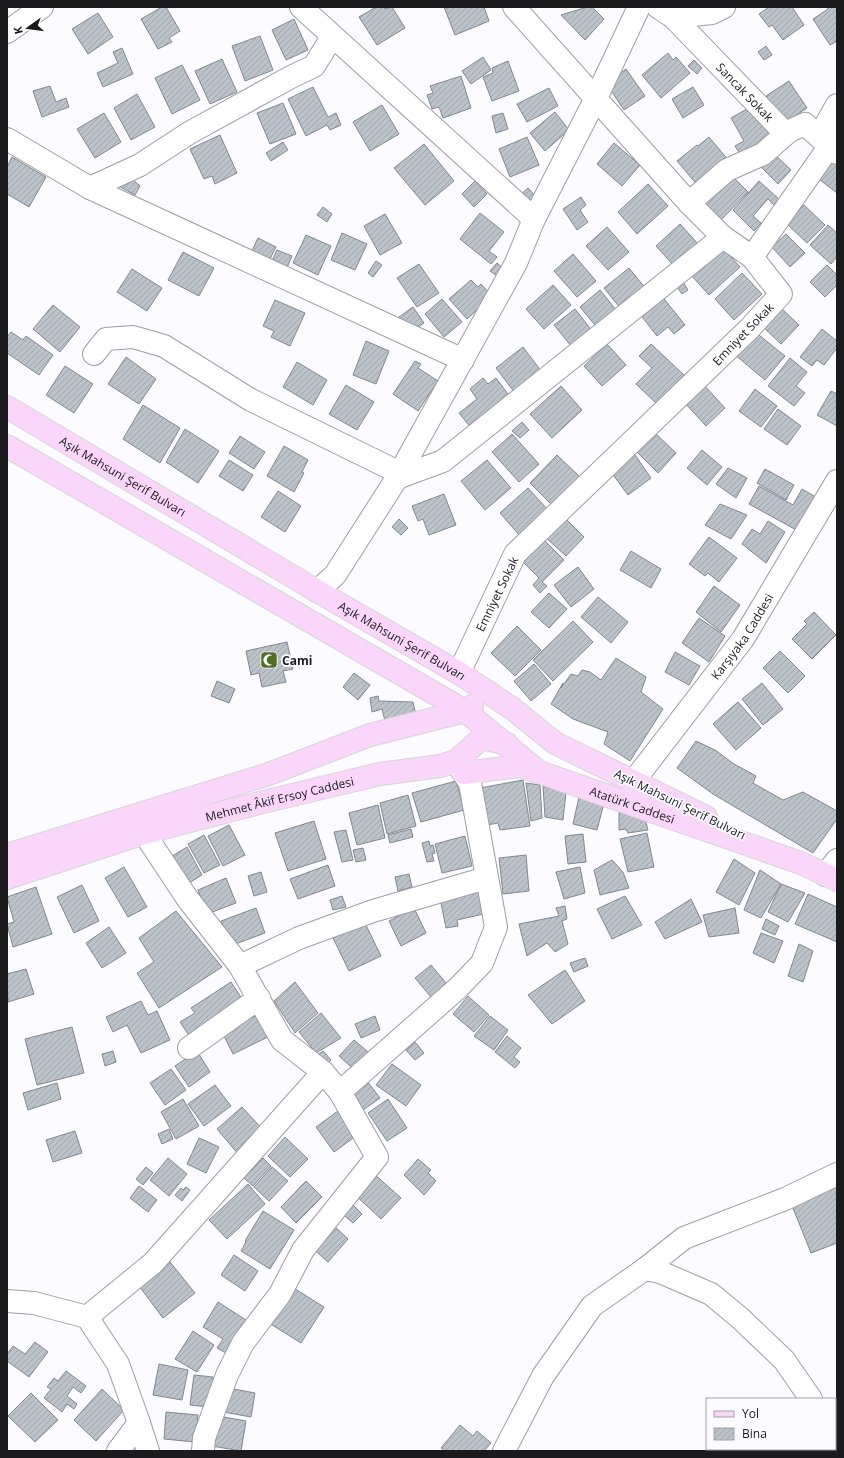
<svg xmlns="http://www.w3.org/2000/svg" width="844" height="1458" viewBox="0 0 844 1458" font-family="'Open Sans',sans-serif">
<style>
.building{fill:url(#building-hatch);stroke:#82878f}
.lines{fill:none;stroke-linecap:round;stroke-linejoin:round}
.minor-casing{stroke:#9e9da6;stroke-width:24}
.major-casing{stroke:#d6d6d6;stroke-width:24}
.minor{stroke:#fff;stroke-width:22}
.major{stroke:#fad7fa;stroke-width:22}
.labels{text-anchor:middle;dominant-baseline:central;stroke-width:3.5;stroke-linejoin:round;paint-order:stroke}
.street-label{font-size:12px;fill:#1b1b1e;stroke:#fcfbff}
.poi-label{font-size:12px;font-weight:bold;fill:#1b1b1e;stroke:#fcfbff;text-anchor:start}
</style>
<defs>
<pattern id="building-hatch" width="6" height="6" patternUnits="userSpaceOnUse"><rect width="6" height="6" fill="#bcc2ca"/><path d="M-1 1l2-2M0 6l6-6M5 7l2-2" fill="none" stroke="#a1a6ad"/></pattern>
</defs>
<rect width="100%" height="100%" fill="#fcfbff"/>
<path class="building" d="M 162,7 L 166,7 L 180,31 L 169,38 L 172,42 L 158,49 L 141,19 Z
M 376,7 L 383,7 L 385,9 L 392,7 L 405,28 L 377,45 L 359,17 Z
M 444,7 L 484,7 L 489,21 L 455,35 Z
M 587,7 L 592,7 L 604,19 L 585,40 L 561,15 Z
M 769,7 L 792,7 L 804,25 L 783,40 L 772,25 L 769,27 L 759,14 Z
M 827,7 L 837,7 L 837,41 L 830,45 L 813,19 L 828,9 Z
M 98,13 L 113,37 L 88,54 L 72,29 Z
M 294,19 L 308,50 L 286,60 L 272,30 Z
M 260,36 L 273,70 L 245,81 L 232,46 Z
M 766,46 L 772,55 L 764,60 L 758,52 Z
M 122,48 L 133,74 L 103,87 L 97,73 L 118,63 L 113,52 Z
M 668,53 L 673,60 L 676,57 L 690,73 L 661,98 L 642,75 Z
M 483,57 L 491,70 L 471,84 L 462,71 Z
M 222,59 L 237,92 L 210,104 L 195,71 Z
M 694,60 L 702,68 L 697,74 L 688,66 Z
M 508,61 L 519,91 L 492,101 L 483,77 L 493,73 L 492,68 Z
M 182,65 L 200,100 L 172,114 L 155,78 Z
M 626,69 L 645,96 L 624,110 L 606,83 Z
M 461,76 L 471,108 L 443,118 L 439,107 L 432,109 L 427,95 L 433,93 L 430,86 Z
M 789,81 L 807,108 L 783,124 L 766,96 Z
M 50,86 L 56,102 L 66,98 L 69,107 L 42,117 L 33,91 Z
M 313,87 L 328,117 L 336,113 L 341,125 L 330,130 L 327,125 L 306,136 L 288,99 Z
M 693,87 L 704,105 L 683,118 L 672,99 Z
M 549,88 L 558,106 L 527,122 L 517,104 Z
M 137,94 L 155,127 L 131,140 L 114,108 Z
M 283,103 L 296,134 L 270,144 L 257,113 Z
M 382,105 L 399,134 L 370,151 L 353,122 Z
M 754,105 L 774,141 L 743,159 L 735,146 L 744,141 L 731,118 Z
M 555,112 L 569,130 L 545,151 L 530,133 Z
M 104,113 L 121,142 L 95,158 L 77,129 Z
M 503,113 L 508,129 L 496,133 L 492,116 Z
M 220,135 L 237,173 L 215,184 L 212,176 L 204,179 L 190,149 Z
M 527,137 L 539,165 L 510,177 L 499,149 Z
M 709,137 L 729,161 L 699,187 L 677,161 L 697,145 L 698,146 Z
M 283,142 L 288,150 L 271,161 L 266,153 Z
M 614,143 L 640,165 L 622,186 L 597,164 Z
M 424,144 L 454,181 L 425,205 L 394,168 Z
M 771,151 L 791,170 L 778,184 L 758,164 Z
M 12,157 L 46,177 L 29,207 L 7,194 L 7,167 Z
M 828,158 L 837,165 L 837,193 L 815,176 Z
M 729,173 L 748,192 L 718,223 L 699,204 Z
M 131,178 L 140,186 L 135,195 L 117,185 Z
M 475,181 L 487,194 L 474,207 L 462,194 Z
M 759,181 L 780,200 L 775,206 L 768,199 L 753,216 L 761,223 L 754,231 L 733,210 Z
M 648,184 L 668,206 L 637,234 L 618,212 Z
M 528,188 L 538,199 L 527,208 L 518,197 Z
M 581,197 L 586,205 L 580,210 L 588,222 L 577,230 L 563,209 Z
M 804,205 L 825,225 L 807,243 L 787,224 Z
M 323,207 L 332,214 L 327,222 L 317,215 Z
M 480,213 L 504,232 L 489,251 L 497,257 L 491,264 L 460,239 Z
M 385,214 L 402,243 L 380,255 L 364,226 Z
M 680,224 L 700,246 L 675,267 L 656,246 Z
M 828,225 L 837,233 L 837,257 L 831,264 L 810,245 Z
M 607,227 L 629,252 L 608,270 L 586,246 Z
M 342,233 L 367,244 L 355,270 L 331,260 Z
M 786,234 L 805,253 L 790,267 L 772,247 Z
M 306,235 L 331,246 L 318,275 L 293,263 Z
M 258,238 L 276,247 L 269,261 L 251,253 Z
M 722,247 L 740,267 L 709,295 L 691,275 Z
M 277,250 L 292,256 L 286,270 L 271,263 Z
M 183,252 L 214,268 L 199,296 L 168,280 Z
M 573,254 L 596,281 L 577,297 L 554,271 Z
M 376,261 L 382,265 L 373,277 L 368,273 Z
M 497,263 L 507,272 L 501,279 L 490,271 Z
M 419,264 L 439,293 L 417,307 L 397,278 Z
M 827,265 L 837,275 L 837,285 L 825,297 L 810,282 Z
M 629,268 L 646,289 L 621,309 L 604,288 Z
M 132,269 L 162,288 L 147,311 L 117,292 Z
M 742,273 L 762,294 L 734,320 L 715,299 Z
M 471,280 L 478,287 L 481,284 L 492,296 L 467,319 L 449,299 Z
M 683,282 L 688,290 L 682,294 L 677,287 Z
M 553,285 L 571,305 L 544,329 L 526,309 Z
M 600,290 L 620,315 L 600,331 L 580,307 Z
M 661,295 L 685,325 L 674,334 L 668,327 L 657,336 L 639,313 Z
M 442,299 L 462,322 L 444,337 L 425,314 Z
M 275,300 L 305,313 L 290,346 L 271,337 L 274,331 L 263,326 Z
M 53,305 L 80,327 L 60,352 L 33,329 Z
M 779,306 L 799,325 L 781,344 L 761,325 Z
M 413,307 L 424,323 L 410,333 L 399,317 Z
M 575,309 L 596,336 L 576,352 L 554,325 Z
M 822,329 L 837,341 L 837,348 L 824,365 L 817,360 L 812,366 L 800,357 Z
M 754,331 L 785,356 L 765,380 L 734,354 Z
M 11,332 L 23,340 L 26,336 L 53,355 L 39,375 L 7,353 L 7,337 Z
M 366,341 L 389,351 L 376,384 L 353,375 Z
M 607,344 L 626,365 L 602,386 L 584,366 Z
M 651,344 L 684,375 L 657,404 L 636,384 L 652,368 L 639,356 Z
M 523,347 L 545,376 L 518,397 L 496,368 Z
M 126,357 L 156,379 L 139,404 L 108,384 Z
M 790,358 L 807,372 L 796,386 L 805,393 L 794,406 L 768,386 Z
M 415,361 L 421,364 L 418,368 L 438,381 L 418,411 L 393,394 Z
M 297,362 L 327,380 L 313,405 L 283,387 Z
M 65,366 L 93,384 L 74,413 L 46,395 Z
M 483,378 L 488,384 L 496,378 L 514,402 L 475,433 L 459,413 L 477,399 L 470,389 Z
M 703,384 L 725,408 L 706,426 L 684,402 Z
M 346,385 L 374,402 L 357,430 L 329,414 Z
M 561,386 L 582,410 L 552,438 L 530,414 Z
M 755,389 L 777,406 L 761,427 L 739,411 Z
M 831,391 L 837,394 L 837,426 L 817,415 Z
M 143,405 L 180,428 L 160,463 L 123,439 Z
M 778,409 L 801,426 L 787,445 L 764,429 Z
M 522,422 L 529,430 L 520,438 L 512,431 Z
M 185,429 L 219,451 L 198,483 L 166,462 Z
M 654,432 L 676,453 L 658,473 L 636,451 Z
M 512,434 L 539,464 L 519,482 L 492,452 Z
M 240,436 L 265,452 L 254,469 L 229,453 Z
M 284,446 L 308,460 L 302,472 L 304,473 L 294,492 L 267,476 Z
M 702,450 L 722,467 L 707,485 L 687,468 Z
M 557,455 L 580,477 L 553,506 L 530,483 Z
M 635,455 L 651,478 L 628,495 L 611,472 Z
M 229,460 L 253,475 L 243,491 L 219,476 Z
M 487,460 L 511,488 L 485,510 L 461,481 Z
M 728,468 L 747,478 L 736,498 L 716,484 Z
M 765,469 L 794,485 L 786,500 L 757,483 Z
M 759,486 L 793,505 L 802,489 L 821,500 L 800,532 L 749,504 Z
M 528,488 L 549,511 L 520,536 L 500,513 Z
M 278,491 L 301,506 L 285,532 L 261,517 Z
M 444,494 L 456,525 L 429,535 L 423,519 L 418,521 L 412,506 Z
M 720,504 L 747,515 L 731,539 L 705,525 Z
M 562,515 L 584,537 L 566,556 L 543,535 Z
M 399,519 L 408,528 L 401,535 L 392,527 Z
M 768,521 L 785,532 L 766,563 L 742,544 L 752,529 L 760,534 Z
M 541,537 L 564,560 L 542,582 L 547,586 L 540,593 L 533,585 L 539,578 L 520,559 Z
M 709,537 L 737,558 L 719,582 L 708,573 L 705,576 L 689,564 Z
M 631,551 L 661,569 L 651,588 L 620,570 Z
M 578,567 L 594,589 L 571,607 L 554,585 Z
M 714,586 L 740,605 L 721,632 L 696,612 Z
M 549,593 L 567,609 L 549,628 L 531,612 Z
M 598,597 L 628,622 L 611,643 L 581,617 Z
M 814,612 L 836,635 L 812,659 L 792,639 L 807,624 L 804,621 Z
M 699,618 L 725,636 L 709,662 L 682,643 Z
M 573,621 L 593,642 L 553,681 L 533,660 Z
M 517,626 L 541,650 L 515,676 L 491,653 Z
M 287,642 L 293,669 L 283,671 L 286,682 L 262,687 L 259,673 L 251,675 L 246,651 Z
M 780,651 L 805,676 L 788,693 L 763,668 Z
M 675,652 L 700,666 L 689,685 L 665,672 Z
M 616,658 L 646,677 L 641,692 L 663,709 L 630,761 L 604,744 L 608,732 L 573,719 L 551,704 L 563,683 L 561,688 L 571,674 L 578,676 L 582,670 L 590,672 L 601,680 Z
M 534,664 L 551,684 L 531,701 L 514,681 Z
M 354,673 L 370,685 L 358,700 L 343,687 Z
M 217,681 L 235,689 L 229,703 L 211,696 Z
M 762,683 L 783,709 L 763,725 L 742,699 Z
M 378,696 L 379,701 L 413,702 L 417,720 L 386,725 L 382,709 L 372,712 L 370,698 Z
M 738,702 L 761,728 L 736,750 L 713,724 Z
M 696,741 L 715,750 L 734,764 L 756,776 L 753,783 L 783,800 L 803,792 L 837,811 L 837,819 L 813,853 L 713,794 L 677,768 Z
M 523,780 L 530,826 L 500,830 L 498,823 L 487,825 L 480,788 Z
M 456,781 L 464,810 L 421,822 L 412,793 Z
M 526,783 L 540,785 L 542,818 L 531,821 Z
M 543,786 L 566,792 L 563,820 L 545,817 Z
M 408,795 L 416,826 L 387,834 L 380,803 Z
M 579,797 L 604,803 L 597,830 L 573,824 Z
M 619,802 L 643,811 L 648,830 L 628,833 L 626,829 L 619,830 Z
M 378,805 L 385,838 L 357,845 L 349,813 Z
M 314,821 L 326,859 L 288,871 L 275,833 Z
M 229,825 L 245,855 L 223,866 L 208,836 Z
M 411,829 L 413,837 L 390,843 L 388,835 Z
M 346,830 L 353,860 L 342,862 L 334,832 Z
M 647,833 L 654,867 L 628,872 L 620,839 Z
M 583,834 L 586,862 L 568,864 L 565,836 Z
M 204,835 L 220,865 L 204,873 L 188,844 Z
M 465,836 L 472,866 L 442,873 L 435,844 Z
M 429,841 L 430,846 L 433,845 L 435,853 L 432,854 L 434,861 L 427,862 L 422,843 Z
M 187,847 L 202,875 L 184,886 L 169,858 Z
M 363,848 L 366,860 L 356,862 L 353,850 Z
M 526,855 L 529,891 L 503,894 L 499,858 Z
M 734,859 L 755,873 L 739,905 L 716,892 Z
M 612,860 L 623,872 L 629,888 L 600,895 L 594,870 Z
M 328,865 L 335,886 L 298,899 L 290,879 Z
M 124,867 L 147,907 L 128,917 L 105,878 Z
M 580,867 L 585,893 L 564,899 L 556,872 Z
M 760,870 L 781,884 L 761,918 L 744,910 Z
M 261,872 L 267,892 L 254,896 L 248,876 Z
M 409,874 L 412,887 L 398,891 L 395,877 Z
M 226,878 L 236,903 L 207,914 L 198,890 Z
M 781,884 L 805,893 L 788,922 L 768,912 Z
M 82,885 L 99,921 L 74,933 L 57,897 Z
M 36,887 L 52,934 L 13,947 L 7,924 L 14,922 L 7,897 Z
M 482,889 L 488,913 L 457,920 L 458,926 L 446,928 L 440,898 Z
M 808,894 L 837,907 L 837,942 L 795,924 Z
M 342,896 L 346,907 L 333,910 L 330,900 Z
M 625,896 L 642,925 L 612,939 L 597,909 Z
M 691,899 L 702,922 L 665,939 L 655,922 Z
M 565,906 L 567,919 L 562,921 L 568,944 L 555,952 L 547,943 L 527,956 L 519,924 L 559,916 L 556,908 Z
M 256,908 L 265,933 L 230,946 L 221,921 Z
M 414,908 L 426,933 L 401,946 L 389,921 Z
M 735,908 L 739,933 L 709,937 L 703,915 Z
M 176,911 L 222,967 L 159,1008 L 137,973 L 154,962 L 139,938 Z
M 766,919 L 779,926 L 775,935 L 762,929 Z
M 365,923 L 381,956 L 349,971 L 333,938 Z
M 109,927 L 126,953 L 102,968 L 86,943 Z
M 761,933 L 783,941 L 774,963 L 753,953 Z
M 799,944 L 813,951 L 803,982 L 788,976 Z
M 585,958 L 588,966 L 574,972 L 570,963 Z
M 431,965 L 447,984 L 431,997 L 415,978 Z
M 26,969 L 34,994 L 8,1002 L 7,974 Z
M 565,970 L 585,1001 L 552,1024 L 528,995 Z
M 231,982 L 246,1005 L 192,1040 L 180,1022 L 195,1013 L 191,1008 Z
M 295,982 L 318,1013 L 295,1033 L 274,1001 Z
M 468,996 L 489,1015 L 474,1032 L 453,1014 Z
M 141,1001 L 148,1015 L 157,1011 L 170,1040 L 141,1053 L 127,1025 L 113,1032 L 106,1017 Z
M 261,1013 L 272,1035 L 233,1054 L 222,1032 Z
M 321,1013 L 341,1038 L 316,1053 L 299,1032 Z
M 375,1016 L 380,1030 L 361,1038 L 355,1024 Z
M 490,1016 L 508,1030 L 494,1050 L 474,1036 Z
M 72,1027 L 84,1073 L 37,1085 L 25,1039 Z
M 507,1036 L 521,1048 L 514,1057 L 520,1062 L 515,1068 L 495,1052 Z
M 354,1040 L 374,1057 L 359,1074 L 339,1056 Z
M 415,1042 L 424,1053 L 415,1060 L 406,1050 Z
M 113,1051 L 116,1062 L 105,1066 L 102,1054 Z
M 197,1051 L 210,1072 L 189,1087 L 175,1066 Z
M 323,1051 L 331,1060 L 324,1067 L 315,1057 Z
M 392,1064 L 421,1085 L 406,1106 L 376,1085 Z
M 171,1069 L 186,1090 L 165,1105 L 150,1083 Z
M 367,1081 L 380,1098 L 363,1110 L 350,1093 Z
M 57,1083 L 61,1099 L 28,1110 L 23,1093 Z
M 215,1085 L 231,1106 L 204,1126 L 188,1104 Z
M 183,1099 L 199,1126 L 176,1139 L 161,1112 Z
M 388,1099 L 407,1128 L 387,1141 L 368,1113 Z
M 242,1107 L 265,1132 L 239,1155 L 217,1129 Z
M 338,1111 L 356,1136 L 334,1152 L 316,1127 Z
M 169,1129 L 173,1139 L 162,1144 L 158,1134 Z
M 75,1131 L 82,1153 L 53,1162 L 46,1140 Z
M 285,1137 L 308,1159 L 290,1177 L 268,1156 Z
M 199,1138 L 219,1147 L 206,1173 L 187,1164 Z
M 168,1158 L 187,1174 L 169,1196 L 150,1180 Z
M 263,1158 L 271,1166 L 253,1186 L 244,1178 Z
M 418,1159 L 431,1170 L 428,1173 L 436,1181 L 424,1195 L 404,1175 Z
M 146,1167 L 153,1173 L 143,1185 L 136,1179 Z
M 272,1167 L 288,1181 L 269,1201 L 254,1187 Z
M 373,1173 L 401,1198 L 381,1219 L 354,1194 Z
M 306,1181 L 322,1197 L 296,1223 L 281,1207 Z
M 248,1184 L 265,1204 L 227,1239 L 209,1220 Z
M 837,1185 L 837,1243 L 811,1253 L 791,1203 Z
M 139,1186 L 157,1200 L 148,1212 L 130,1198 Z
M 186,1187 L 190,1190 L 182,1201 L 175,1195 L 181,1188 L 183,1190 Z
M 349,1201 L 362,1214 L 353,1223 L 339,1211 Z
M 263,1211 L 294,1230 L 270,1269 L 241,1251 L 246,1242 L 245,1241 Z
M 330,1222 L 348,1239 L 328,1262 L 309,1245 Z
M 234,1255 L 258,1271 L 245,1291 L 221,1275 Z
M 170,1262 L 195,1293 L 163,1318 L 139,1286 Z
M 292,1287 L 324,1307 L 301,1343 L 269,1323 Z
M 218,1302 L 246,1320 L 226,1353 L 217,1348 L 223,1339 L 203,1327 Z
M 193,1331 L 214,1345 L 197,1372 L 175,1359 Z
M 35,1342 L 48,1352 L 29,1377 L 7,1361 L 7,1354 L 13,1346 L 25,1354 Z
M 159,1364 L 188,1370 L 182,1400 L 153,1395 Z
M 66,1371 L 86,1386 L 81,1393 L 73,1387 L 67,1396 L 77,1404 L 74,1409 L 67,1404 L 62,1412 L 44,1398 L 51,1389 L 47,1387 L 54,1378 L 58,1381 Z
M 194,1375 L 213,1377 L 209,1407 L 190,1405 Z
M 223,1387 L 255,1393 L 251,1417 L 218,1411 Z
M 102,1389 L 124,1410 L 96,1441 L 74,1420 Z
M 31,1393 L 58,1420 L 35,1442 L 8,1416 Z
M 166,1412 L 198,1415 L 195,1442 L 164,1439 Z
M 218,1416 L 246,1421 L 241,1451 L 212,1446 Z
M 460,1425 L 473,1436 L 477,1431 L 491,1443 L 484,1451 L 445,1451 L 441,1448 Z"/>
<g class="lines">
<defs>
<g id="minor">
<path d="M 301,7 L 534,219"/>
<path d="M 514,7 L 689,203 L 723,237"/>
<path id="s1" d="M 658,7 L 673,17 L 785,133 L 805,124 L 837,153"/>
<path d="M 673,17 L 712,13 L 724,7"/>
<path d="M 7,32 L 42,7"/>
<path d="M 7,139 L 90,188 L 463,360"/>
<path d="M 90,188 L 140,165 L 189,133 L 291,77 L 314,66 L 332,37"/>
<path d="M 689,203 L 727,170 L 763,154 L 787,133"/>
<path d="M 752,257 L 829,147 L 824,128 L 837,105"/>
<path d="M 94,354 L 106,339 L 133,337 L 164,346 L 251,400 L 400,473"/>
<path d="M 397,478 L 443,461 L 723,237 L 752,257 L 781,294 L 749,329 L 515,554 L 459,673"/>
<path d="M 317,591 L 335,575 L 397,478 L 516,263 L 534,219 L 596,98 L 639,7"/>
<path id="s2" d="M 633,782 L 743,639 L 837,481"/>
<path d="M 129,821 L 144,833 L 187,898 L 240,966 L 282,1040 L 323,1072"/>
<path d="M 825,875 L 837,860"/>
<path d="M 240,966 L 299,938 L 373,911 L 486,878"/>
<path d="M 189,1048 L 259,998"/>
<path d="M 645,1269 L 660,1272 L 711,1294 L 740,1318 L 784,1360 L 811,1399"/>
<path d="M 7,1301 L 34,1303 L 87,1317 L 118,1364 L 139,1423 L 118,1451"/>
<path d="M 87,1317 L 153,1263 L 323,1072 L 340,1092 L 458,988 L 482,963 L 496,927 L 470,783 L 456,761"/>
<path d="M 835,1419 L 837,1417"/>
<path d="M 139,1423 L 148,1451"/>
<path d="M 203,1451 L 204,1438 L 227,1375 L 243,1343 L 280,1294 L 303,1250 L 377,1157 L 340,1092"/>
<path d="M 504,1451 L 543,1376 L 592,1306 L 645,1269 L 684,1238 L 785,1199 L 837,1174"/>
<path d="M 772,1451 L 778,1449"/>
</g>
<g id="major">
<path id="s3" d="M 7,407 L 317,591 L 459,673 L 513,709 L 555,743 L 706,817"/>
<path id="s4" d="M 7,446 L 465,711 L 539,772 L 801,863 L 837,880"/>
<path d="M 464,773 L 520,766 L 539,772"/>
<path d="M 7,855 L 269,774 L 370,735 L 465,711 L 472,706"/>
<path id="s5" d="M 7,878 L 144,833 L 259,803 L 380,774 L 440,766 L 456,761 L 482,738 L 507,744"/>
</g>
</defs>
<use href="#minor" class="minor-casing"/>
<use href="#major" class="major-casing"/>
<use href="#minor" class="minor"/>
<use href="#major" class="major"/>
</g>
<defs>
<symbol id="mosque-square" viewBox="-11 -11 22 22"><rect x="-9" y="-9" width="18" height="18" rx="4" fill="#506e24" stroke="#fcfbff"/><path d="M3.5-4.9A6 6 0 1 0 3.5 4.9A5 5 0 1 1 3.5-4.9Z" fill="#fff"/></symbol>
</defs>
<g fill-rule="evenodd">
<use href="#mosque-square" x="259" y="650" width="20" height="20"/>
</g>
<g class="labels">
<g class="street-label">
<text stroke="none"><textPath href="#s1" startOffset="122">Sancak Sokak</textPath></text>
<text transform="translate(743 334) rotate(-46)">Emniyet Sokak</text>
<text stroke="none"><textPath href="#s3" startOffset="135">Aşık Mahsuni Şerif Bulvarı</textPath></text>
<text transform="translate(497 594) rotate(-64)">Emniyet Sokak</text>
<text stroke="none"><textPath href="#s2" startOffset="182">Karşıyaka Caddesi</textPath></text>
<text stroke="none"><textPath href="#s3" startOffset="459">Aşık Mahsuni Şerif Bulvarı</textPath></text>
<text stroke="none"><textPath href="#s5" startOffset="284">Mehmet Âkif Ersoy Caddesi</textPath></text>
<text stroke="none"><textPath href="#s4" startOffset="724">Atatürk Caddesi</textPath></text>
<text transform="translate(680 804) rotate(26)">Aşık Mahsuni Şerif Bulvarı</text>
</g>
<g class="poi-label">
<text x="282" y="660">Cami</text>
</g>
</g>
<rect width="844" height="1458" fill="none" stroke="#1b1b1e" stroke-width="16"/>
<rect x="706" y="1398" width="130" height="52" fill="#fcfbff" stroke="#a2a1a5"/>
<rect x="714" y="1411" width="20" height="6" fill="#fad7fa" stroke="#a2a1a5"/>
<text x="742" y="1418" font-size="12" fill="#1b1b1e">Yol</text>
<rect x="714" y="1428" width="20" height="12" fill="url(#building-hatch)" stroke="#a2a1a5"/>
<text x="742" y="1438" font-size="12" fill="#1b1b1e">Bina</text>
<g transform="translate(28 28) rotate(256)" stroke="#fcfbff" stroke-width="3" paint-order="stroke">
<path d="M0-3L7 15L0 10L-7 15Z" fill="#1b1b1e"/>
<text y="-6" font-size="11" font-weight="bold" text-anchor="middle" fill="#1b1b1e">K</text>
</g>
</svg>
